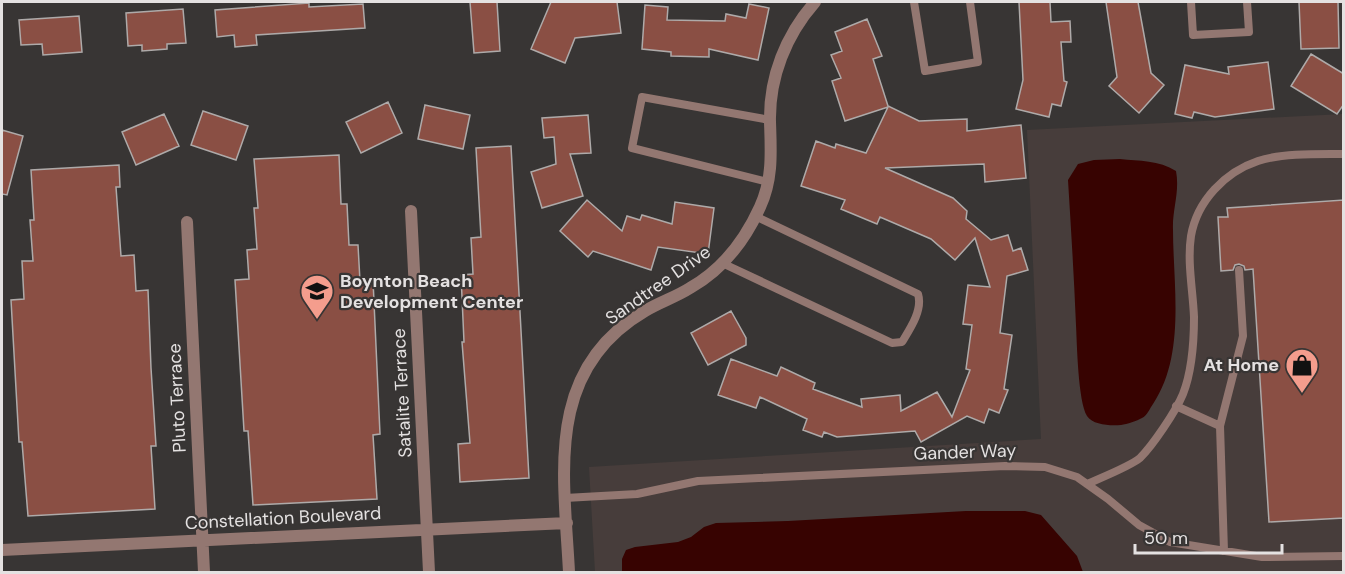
<svg xmlns="http://www.w3.org/2000/svg" width="1345" height="574" viewBox="0 0 1345 574" font-family="'DM Sans',sans-serif">
<style>
.built{fill:#473d3b}
.water{fill:#370301}
.building{fill:#8a4f44;stroke:#aeaaa9;stroke-width:1.5}
.lines{fill:none;stroke-linecap:round;stroke-linejoin:round}
.lane{stroke:#937771;stroke-width:8}
.street{stroke:#937771;stroke-width:12}
.labels{text-anchor:middle;dominant-baseline:central;stroke-width:4.5;stroke-linejoin:round;paint-order:stroke}
.poi-label{font-size:18px;font-weight:bold;fill:#e4e1e1;stroke:#383534;text-anchor:start}
.street-label{font-size:18px;fill:#e4e1e1;stroke:#383534}
</style>
<rect width="100%" height="100%" fill="#383534"/>
<path class="built" d="M 1343,114 L 1343,572 L 595,572 L 589,467 L 1041,439 L 1027,130 Z"/>
<path class="water" d="M 1120,159 C 1139,161 1159,160 1176,171 C 1180,192 1172,210 1173,230 C 1173,285 1186,355 1153,404 C 1150,408 1147,416 1142,418 C 1137,421 1127,424 1121,425 C 1110,426 1093,425 1087,416 C 1078,401 1077,344 1076,325 C 1074,277 1071,228 1068,180 L 1078,164 L 1094,160 Z
M 966,511 L 1025,511 L 1041,515 L 1077,556 L 1083,572 L 622,572 L 622,559 L 626,550 L 635,547 L 678,542 L 691,537 L 704,527 L 716,523 L 788,521 Z"/>
<path class="building" d="M 470,2 L 497,2 L 500,51 L 474,53 Z
M 551,2 L 617,2 L 621,33 L 575,38 L 565,63 L 531,49 Z
M 1019,2 L 1050,2 L 1051,22 L 1070,21 L 1071,42 L 1061,42 L 1064,81 L 1067,82 L 1061,106 L 1052,104 L 1049,117 L 1016,109 L 1023,80 Z
M 1106,2 L 1138,2 L 1151,73 L 1164,85 L 1139,113 L 1109,86 L 1117,77 Z
M 1299,2 L 1338,2 L 1339,48 L 1301,49 Z
M 309,3 L 309,7 L 363,4 L 365,28 L 256,35 L 257,45 L 235,47 L 234,35 L 217,37 L 215,10 Z
M 749,4 L 769,8 L 758,60 L 709,49 L 709,57 L 671,56 L 671,52 L 642,49 L 645,5 L 668,7 L 667,20 L 725,21 L 726,14 L 746,18 Z
M 183,9 L 186,43 L 167,44 L 167,49 L 142,51 L 142,45 L 128,46 L 126,13 Z
M 79,16 L 82,52 L 43,55 L 42,44 L 21,45 L 19,20 Z
M 867,19 L 882,56 L 873,59 L 888,106 L 919,121 L 967,119 L 967,131 L 1021,125 L 1026,178 L 985,182 L 984,164 L 885,168 L 953,198 L 967,211 L 966,219 L 991,240 L 1008,235 L 1013,251 L 1021,248 L 1028,270 L 1007,276 L 1000,333 L 1012,335 L 1004,389 L 1008,390 L 999,413 L 989,409 L 984,423 L 967,416 L 921,442 L 915,431 L 837,437 L 824,432 L 822,437 L 803,430 L 807,419 L 760,397 L 756,408 L 718,395 L 731,359 L 777,376 L 781,367 L 815,383 L 813,389 L 862,407 L 861,399 L 900,395 L 901,411 L 937,392 L 952,417 L 970,370 L 966,369 L 972,325 L 963,324 L 968,285 L 990,287 L 975,238 L 955,260 L 931,239 L 880,217 L 877,224 L 841,209 L 845,200 L 801,186 L 816,141 L 835,148 L 836,144 L 866,153 L 888,107 L 845,121 L 832,81 L 841,78 L 831,55 L 842,51 L 835,32 Z
M 1311,54 L 1344,74 L 1344,104 L 1337,114 L 1291,86 Z
M 1268,62 L 1274,109 L 1215,117 L 1194,112 L 1192,118 L 1175,114 L 1185,65 L 1229,74 L 1228,67 Z
M 388,102 L 402,133 L 361,153 L 346,122 Z
M 425,105 L 470,115 L 463,149 L 418,139 Z
M 203,111 L 248,126 L 236,160 L 191,145 Z
M 164,114 L 179,146 L 136,165 L 122,132 Z
M 588,115 L 591,153 L 570,154 L 583,196 L 542,208 L 531,172 L 556,164 L 554,137 L 544,138 L 542,118 Z
M 2,130 L 23,136 L 7,195 L 2,194 Z
M 511,146 L 529,478 L 460,482 L 458,444 L 470,443 L 462,342 L 464,342 L 461,275 L 473,274 L 471,238 L 481,237 L 476,148 Z
M 339,155 L 341,204 L 347,204 L 349,245 L 358,245 L 360,281 L 373,280 L 380,434 L 373,435 L 377,499 L 253,505 L 248,431 L 244,431 L 235,280 L 249,279 L 247,250 L 257,249 L 254,208 L 258,208 L 254,159 Z
M 119,165 L 120,187 L 116,187 L 121,256 L 134,255 L 136,291 L 148,290 L 151,368 L 156,446 L 151,446 L 155,509 L 28,516 L 22,442 L 19,442 L 11,300 L 24,299 L 22,261 L 33,261 L 30,220 L 34,220 L 31,170 Z
M 587,200 L 622,231 L 627,216 L 640,220 L 642,215 L 672,224 L 675,202 L 714,208 L 708,254 L 658,247 L 651,270 L 593,251 L 588,257 L 560,231 Z
M 1344,200 L 1344,518 L 1269,522 L 1253,269 L 1245,270 L 1244,266 L 1239,264 L 1235,265 L 1233,270 L 1221,271 L 1218,217 L 1228,217 L 1227,208 Z
M 731,311 L 746,338 L 746,345 L 708,365 L 691,333 Z"/>
<g class="lines">
<path class="lane" d="M 914,2 L 925,71 L 978,62 L 970,2
M 1191,2 L 1193,35 L 1249,32 L 1247,2
M 768,182 L 632,148 L 642,97 L 770,120
M 722,263 L 892,343 L 902,342 C 910,329 923,310 918,294 L 755,216
M 1176,406 L 1220,426 L 1224,551
M 1220,426 L 1243,336 L 1239,270
M 1087,484 C 1100,478 1129,467 1140,458 C 1153,445 1176,411 1183,394 C 1192,371 1194,342 1194,317 C 1193,291 1187,262 1191,236 C 1197,201 1225,172 1258,161 C 1282,153 1318,154 1344,154
M 565,498 L 637,494 L 698,481 L 1005,466 L 1045,467 L 1077,477 L 1108,499 L 1139,525 L 1170,542 L 1262,557 L 1344,556"/>
<path class="street" d="M 411,211 L 429,572
M 187,222 L 204,572
M 2,550 L 567,523
M 569,572 C 564,474 544,370 645,311 C 660,302 676,297 690,288 C 722,270 745,240 760,207 C 773,179 771,152 770,122 C 769,77 786,35 815,2"/>
</g>
<defs>
<symbol id="school-pin" viewBox="-11 -11 22 30"><path d="M0 17L-7.5 6A9.5 9.5 0 1 1 7.5 6Z" fill="#f49d8d" stroke="#383534"/><path d="M0-5L7-2L0 1L-7-2ZM-4 1L0 2.5L4 1V4Q0 6-4 4Z" fill="#111"/></symbol>
<symbol id="shop-pin" viewBox="-11 -11 22 30"><path d="M0 17L-7.5 6A9.5 9.5 0 1 1 7.5 6Z" fill="#f49d8d" stroke="#383534"/><path d="M-5-2.5h2.3a2.7 3.5 0 0 1 5.4 0H5L5.5 6h-11ZM-1.5-2.5h3a1.5 2.3 0 0 0-3 0Z" fill="#111"/></symbol>
</defs>
<g fill-rule="evenodd">
<use href="#school-pin" x="298" y="272" width="38" height="52"/>
<use href="#shop-pin" x="1283" y="346" width="38" height="52"/>
</g>
<g class="labels">
<g class="poi-label">
<text x="340" y="281">Boynton Beach<tspan x="340" dy="21">Development Center</tspan></text>
<text x="1279" y="365" text-anchor="end">At Home</text>
</g>
<g class="street-label">
<text transform="translate(658 285) rotate(-35)">Sandtree Drive</text>
<text transform="translate(402 393) rotate(-93)">Satalite Terrace</text>
<text transform="translate(177 398) rotate(-93)">Pluto Terrace</text>
<text transform="translate(965 452) rotate(-2)">Gander Way</text>
<text transform="translate(283 518) rotate(-3)">Constellation Boulevard</text>
</g>
</g>
<rect width="1345" height="574" fill="none" stroke="#e4e1e1" stroke-width="6"/>
<path d="M1135 544v9h147v-9" fill="none" stroke="#e4e1e1" stroke-width="3"/>
<text x="1144" y="544" font-size="18" fill="#e4e1e1" stroke="#383534" stroke-width="4.5" paint-order="stroke">50 m</text>
</svg>
